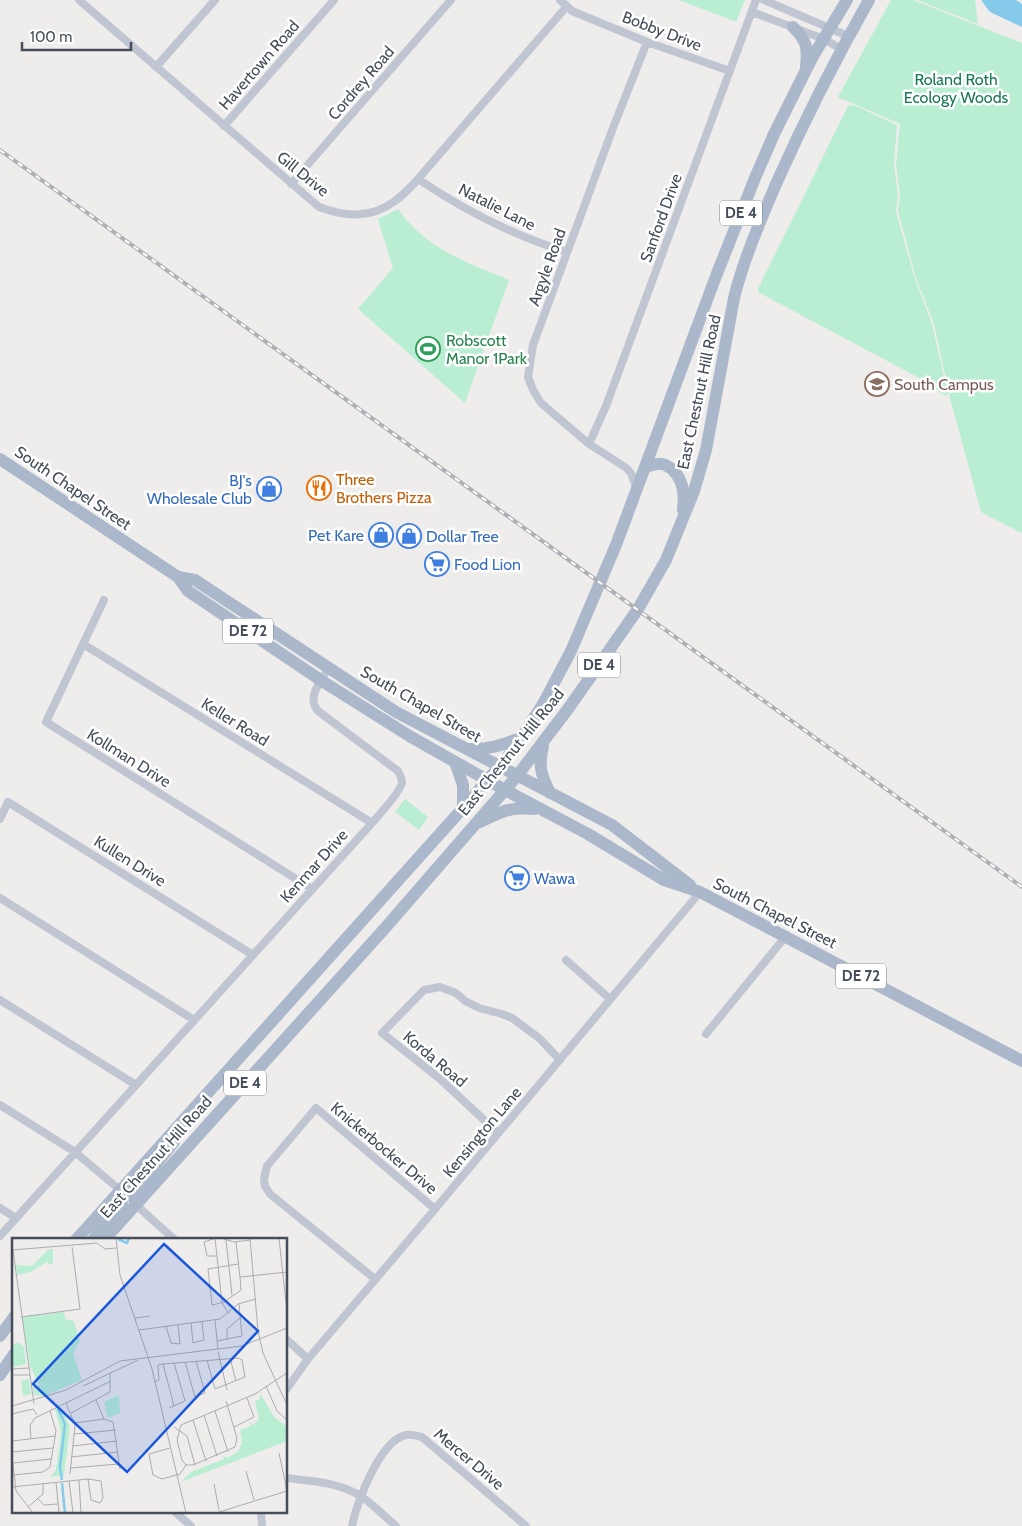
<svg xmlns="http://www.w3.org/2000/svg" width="1022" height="1526" viewBox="0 0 1022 1526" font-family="Cabin,sans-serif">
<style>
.green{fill:#b9eed3}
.water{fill:#86caeb}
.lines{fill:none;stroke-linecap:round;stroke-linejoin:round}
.minor{stroke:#bfc6d2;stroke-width:8}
.primary{stroke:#abb8cb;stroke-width:12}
.rail-casing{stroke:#aeb0b6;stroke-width:4}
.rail{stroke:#fff;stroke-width:2;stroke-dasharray:5.5;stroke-linecap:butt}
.labels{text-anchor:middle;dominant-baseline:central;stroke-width:5;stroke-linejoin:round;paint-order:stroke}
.shield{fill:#fff;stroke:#7c828b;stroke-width:1}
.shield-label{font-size:15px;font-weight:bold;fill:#444d59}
.street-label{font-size:16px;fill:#444d59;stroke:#fff}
.park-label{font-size:16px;fill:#167953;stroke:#fff}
.leisure-label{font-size:16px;fill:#27864d;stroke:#fff;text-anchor:start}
.education-label{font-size:16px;fill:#785e54;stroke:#fff;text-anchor:start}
.food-label{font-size:16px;fill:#c56008;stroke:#fff;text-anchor:start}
.shop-label{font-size:16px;fill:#366cbe;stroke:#fff;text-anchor:start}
.inset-river{fill:none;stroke:#86caeb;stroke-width:2.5}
.inset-road{fill:none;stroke:#abacb1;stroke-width:1}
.view{fill:#1958db;fill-opacity:0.15;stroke:#1958db;stroke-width:2.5}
.inset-edge{fill:none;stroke:#444d59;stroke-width:2.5}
</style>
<rect width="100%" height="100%" fill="#efecec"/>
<path class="green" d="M 679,0 L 745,0 L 736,22 Z
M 891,0 L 913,0 L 1022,43 L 1022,533 L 981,512 L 950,398 L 934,324 L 916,278 L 898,211 L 900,195 L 896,165 L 900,124 L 838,97 Z
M 917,0 L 975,0 L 978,24 Z
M 854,105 L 897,125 L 894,164 L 898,195 L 896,212 L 915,279 L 932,324 L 948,394 L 945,396 L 925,381 L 758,292 L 758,289 L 848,106 Z
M 398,209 C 426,249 466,262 509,280 L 465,403 L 358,309 L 393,268 L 378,219 Z
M 405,799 L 428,817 L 419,830 L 395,812 Z"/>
<path class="water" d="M 981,0 L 1016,0 L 1022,4 L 1022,27 L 992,13 L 989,11 Z"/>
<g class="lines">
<path class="minor" d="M 79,0 L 319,207 C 346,217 370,219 395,201 C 403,195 411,187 418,179 L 567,6
M 560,0 L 572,11 L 647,42 L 730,71
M 764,0 L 848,36
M 752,12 L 824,39 L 841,49
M 156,67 L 215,0
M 224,126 L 334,0
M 418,179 C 464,210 514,236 567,252
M 291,184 L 451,0
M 589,444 L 606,406 L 756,0
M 637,489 L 631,473 L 625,467 L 589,444 L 541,403 L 533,390 L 528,377 L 533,345 L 613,128 L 647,42
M 104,600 L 46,722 L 312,889
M 83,644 L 372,823
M 0,819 L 8,802 L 253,955
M 0,898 L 194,1020
M 566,960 L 610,999
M 0,1000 L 136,1085
M 706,1034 L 786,936
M 0,1105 L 75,1152 L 120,1190
M 498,1133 L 439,1078 L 382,1033 L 424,990 L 440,987 L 456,993 L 465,1001 L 479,1008 L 502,1014 L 512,1018 L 539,1038 L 560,1060
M 135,1204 L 175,1240
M 0,1208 L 16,1218
M 0,1236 L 372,823 C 379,815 400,792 402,783 C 402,778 400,775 398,771 L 318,711 C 306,697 321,681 329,668
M 375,1279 L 270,1194 L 265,1186 L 264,1179 L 267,1166 L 316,1108 L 435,1209
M 286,1339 L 308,1359
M 286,1390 L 308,1359 L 435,1209 L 700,892
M 286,1478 C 311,1481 337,1482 359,1495 C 372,1503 384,1516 396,1526
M 175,1512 L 191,1526
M 261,1512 L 262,1526
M 352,1526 C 357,1502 380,1440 406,1435 C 411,1434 417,1436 422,1437 L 526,1526"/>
<path class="primary" d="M 793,27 C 807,41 808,47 806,67
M 0,459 L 178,577 L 188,591 L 322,681 L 411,737 L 505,790 L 588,834 L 664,880 L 700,892 L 1022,1061
M 645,467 C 650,466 656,463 661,464 C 665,464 669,467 672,469 C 684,480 685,495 683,510
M 178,577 L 195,580 L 396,712 L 612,825 L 690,885
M 543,746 C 538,767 541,774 550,793
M 468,749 C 489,750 502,745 521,738
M 455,762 L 463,785 L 463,808
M 480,822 C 503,811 509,807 535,809
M 135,1204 L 134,1194 L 135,1190 L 174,1142
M 76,1240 L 463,808 L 506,759 L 521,738 L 543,704 L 571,651 L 616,545 L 716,276 L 755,178 L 774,134 L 812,58 L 847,0
M 93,1240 L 122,1203 L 123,1196 L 120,1190
M 104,1240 L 386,927 L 517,776 L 568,709 L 638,609 L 666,560 L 694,491 L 706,450 L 734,298 C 744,258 760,222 776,184 C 804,121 835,60 869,0
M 0,1336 L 14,1317
M 0,1375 L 14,1354"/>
<defs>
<path id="rail" d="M 0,150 L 1022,887"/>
</defs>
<use href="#rail" class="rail-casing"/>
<use href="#rail" class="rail"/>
</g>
<defs>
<symbol id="stadium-ring" viewBox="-11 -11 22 22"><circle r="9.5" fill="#fff" stroke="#2e9e5b" stroke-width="1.5"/><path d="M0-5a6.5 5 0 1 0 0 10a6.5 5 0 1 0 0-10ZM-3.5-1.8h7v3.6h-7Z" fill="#2e9e5b"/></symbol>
<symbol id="university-ring" viewBox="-11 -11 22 22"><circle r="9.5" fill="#fff" stroke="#8d6e63" stroke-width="1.5"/><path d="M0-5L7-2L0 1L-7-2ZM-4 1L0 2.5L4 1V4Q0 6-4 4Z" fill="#8d6e63"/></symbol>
<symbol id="restaurant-ring" viewBox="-11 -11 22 22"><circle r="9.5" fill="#fff" stroke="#e8710a" stroke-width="1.5"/><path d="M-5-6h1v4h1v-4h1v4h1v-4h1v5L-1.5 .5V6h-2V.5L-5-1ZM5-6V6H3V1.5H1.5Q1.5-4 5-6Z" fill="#e8710a"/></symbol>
<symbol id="shop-ring" viewBox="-11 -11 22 22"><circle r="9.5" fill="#fff" stroke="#3f7fe0" stroke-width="1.5"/><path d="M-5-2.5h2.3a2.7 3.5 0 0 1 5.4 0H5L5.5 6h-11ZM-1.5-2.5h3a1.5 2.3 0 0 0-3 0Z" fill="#3f7fe0"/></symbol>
<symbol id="supermarket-ring" viewBox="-11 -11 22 22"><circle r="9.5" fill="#fff" stroke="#3f7fe0" stroke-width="1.5"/><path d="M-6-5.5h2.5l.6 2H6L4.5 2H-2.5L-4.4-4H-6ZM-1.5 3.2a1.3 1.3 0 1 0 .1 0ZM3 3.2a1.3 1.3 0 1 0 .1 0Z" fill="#3f7fe0"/></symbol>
</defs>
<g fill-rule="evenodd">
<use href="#stadium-ring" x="414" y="335" width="28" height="28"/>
<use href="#university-ring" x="863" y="370" width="28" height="28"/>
<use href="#restaurant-ring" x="305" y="474" width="28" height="28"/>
<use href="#shop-ring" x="255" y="475" width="28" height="28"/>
<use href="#shop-ring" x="367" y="521" width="28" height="28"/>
<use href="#shop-ring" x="395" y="522" width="28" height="28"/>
<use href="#supermarket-ring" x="423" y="550" width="28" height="28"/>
<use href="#supermarket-ring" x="503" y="864" width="28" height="28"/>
</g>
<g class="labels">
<g class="shield">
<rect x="720" y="200.5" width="42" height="25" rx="4"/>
<rect x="223" y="618.5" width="50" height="25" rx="4"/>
<rect x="578" y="652.5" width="42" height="25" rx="4"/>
<rect x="836" y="963.5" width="50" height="25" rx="4"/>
<rect x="224" y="1070.5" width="42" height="25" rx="4"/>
</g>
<g class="shield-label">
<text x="741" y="213">DE 4</text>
<text x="248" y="631">DE 72</text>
<text x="599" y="665">DE 4</text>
<text x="861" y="976">DE 72</text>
<text x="245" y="1083">DE 4</text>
</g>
<g class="street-label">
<text transform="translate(662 31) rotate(21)">Bobby Drive</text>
<text transform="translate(259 65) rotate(-49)">Havertown Road</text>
<text transform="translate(361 83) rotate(-49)">Cordrey Road</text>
<text transform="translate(303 174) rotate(39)">Gill Drive</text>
<text transform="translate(497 207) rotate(27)">Natalie Lane</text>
<text transform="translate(661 218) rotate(-70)">Sanford Drive</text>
<text transform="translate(547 267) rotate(-70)">Argyle Road</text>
<text transform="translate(699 392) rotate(-78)">East Chestnut Hill Road</text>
<text transform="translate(73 488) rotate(34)">South Chapel Street</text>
<text transform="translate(421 704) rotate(30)">South Chapel Street</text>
<text transform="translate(235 722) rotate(32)">Keller Road</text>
<text transform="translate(511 752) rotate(-51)">East Chestnut Hill Road</text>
<text transform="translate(129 758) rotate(32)">Kollman Drive</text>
<text transform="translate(130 861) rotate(32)">Kullen Drive</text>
<text transform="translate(314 866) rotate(-48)">Kenmar Drive</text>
<text transform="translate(775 913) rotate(27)">South Chapel Street</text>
<text transform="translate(435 1059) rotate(40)">Korda Road</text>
<text transform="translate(482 1132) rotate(-50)">Kensington Lane</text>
<text transform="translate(384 1148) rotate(40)">Knickerbocker Drive</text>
<text transform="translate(156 1157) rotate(-48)">East Chestnut Hill Road</text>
<text transform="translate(469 1459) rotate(40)">Mercer Drive</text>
</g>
<g class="park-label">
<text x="956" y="79">Roland Roth<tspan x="956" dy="18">Ecology Woods</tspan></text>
</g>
<g class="leisure-label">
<text x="446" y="340">Robscott<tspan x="446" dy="18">Manor 1Park</tspan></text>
</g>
<g class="education-label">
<text x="894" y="384">South Campus</text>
</g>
<g class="food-label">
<text x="336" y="479">Three<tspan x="336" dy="18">Brothers Pizza</tspan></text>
</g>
<g class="shop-label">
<text x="252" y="480" text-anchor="end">BJ's<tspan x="252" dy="18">Wholesale Club</tspan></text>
<text x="364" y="535" text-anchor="end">Pet Kare</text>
<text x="426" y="536">Dollar Tree</text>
<text x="454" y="564">Food Lion</text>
<text x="534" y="878">Wawa</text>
</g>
</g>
<g transform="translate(12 1238)">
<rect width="275" height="275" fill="#efecec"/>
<path d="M 37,11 L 41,11 L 41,27 L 34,24 L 19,34 L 5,37 L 4,27 L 20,28 ZM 52,74 L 53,81 L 62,83 L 68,103 L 61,116 L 70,142 L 32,158 L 22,157 L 21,149 L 27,147 L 18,128 L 10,79 ZM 7,105 L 12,109 L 14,126 L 1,129 L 0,106 ZM 17,141 L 19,156 L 11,158 L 9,143 ZM 248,155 L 262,179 L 275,189 L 275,203 L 169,244 L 179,234 L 212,221 L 211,217 L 215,220 L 226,214 L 230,205 L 228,192 L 239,188 L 237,183 L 241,187 L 247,181 L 243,163 L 248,161 ZM 107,157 L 108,175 L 96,180 L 92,164 ZM 49,169 L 58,189 L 52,237 L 38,239 L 44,232 L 44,228 L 40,227 L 45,227 L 49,193 L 43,171 Z" fill="#b9eed3"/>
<path class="inset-river" d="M 106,1 L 115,5 L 117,0M 46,171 L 53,186 L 48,229 L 50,242M 50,245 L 53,275"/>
<path class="inset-road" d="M 104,0 L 108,37 L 140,131 L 174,275M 203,0 L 210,65 L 217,76M 204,0 L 192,4 L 195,18 L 204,18M 209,0 L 222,4 L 238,2M 238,0 L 246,93 L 251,115 L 275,167M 267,0 L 275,74M 214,2 L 220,57M 224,4 L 228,39 L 229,52 L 212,64 L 200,67 L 196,31 L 226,26M 0,12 L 85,5 L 93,11 L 104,10M 1,12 L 22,166M 228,39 L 275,34M 9,79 L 68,71 L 60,9M 123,80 L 138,78M 203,82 L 206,111M 179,85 L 181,105 L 192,102 L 190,84M 154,88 L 159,105 L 168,106 L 166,87M 127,92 L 208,81 L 226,66 L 244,61M 215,102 L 215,91 L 228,80M 205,103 L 230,98 L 227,66M 206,114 L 215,152M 218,120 L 224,143M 173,124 L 183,159 L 193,155 L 184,123M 151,126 L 162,168M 0,131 L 17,130M 0,137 L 18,137M 142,144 L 147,142 L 146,127 L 151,126 L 226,120 L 230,122 L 233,139 L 203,151 L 195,122M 71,148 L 126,122M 254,148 L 265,173 L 275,182M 84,162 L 92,181M 54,165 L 63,187 L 58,236M 0,168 L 54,152 L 108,123 L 230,108 L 275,90M 157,170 L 173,163 L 162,125M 203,173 L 216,214M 59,175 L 98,154 L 98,135M 0,176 L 21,171 L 25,177M 192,177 L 205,218M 181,182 L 194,223M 63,185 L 92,181 L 101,184 L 108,231M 162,189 L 175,198 L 183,227M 222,189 L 242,179 L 235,160M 62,196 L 104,192M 19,201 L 18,187 L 23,180 L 99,143M 0,203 L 43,198M 61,208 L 105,203M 158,210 L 137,216 L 141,237 L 150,241 L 168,236 L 174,227M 0,214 L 41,210M 267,215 L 275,253M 0,218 L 4,253 L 21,275M 59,219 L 106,214M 1,225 L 39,221M 174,227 L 170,222 L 165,202 L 169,187 L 243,156 L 275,135M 174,227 L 181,227 L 223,209 L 225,200 L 214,163M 58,230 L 107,226M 234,233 L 242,262M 0,237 L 31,234 L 38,229 L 44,193 L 38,173M 67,242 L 69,275M 57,243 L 61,275M 44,244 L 47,275M 202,246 L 207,272M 0,249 L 76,241 L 79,262 L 88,265 L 91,260 L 89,243 L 76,241M 26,261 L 32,267 L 46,266M 16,269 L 31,256 L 31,245M 204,275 L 275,253"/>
<path class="view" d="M 152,6 L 246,93 L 115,234 L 21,146 Z"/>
<rect width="275" height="275" class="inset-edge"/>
</g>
<path d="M22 42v8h109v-8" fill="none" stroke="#444d59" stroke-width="2.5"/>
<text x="30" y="42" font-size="15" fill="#444d59" stroke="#ffffff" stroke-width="4" paint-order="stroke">100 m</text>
</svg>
